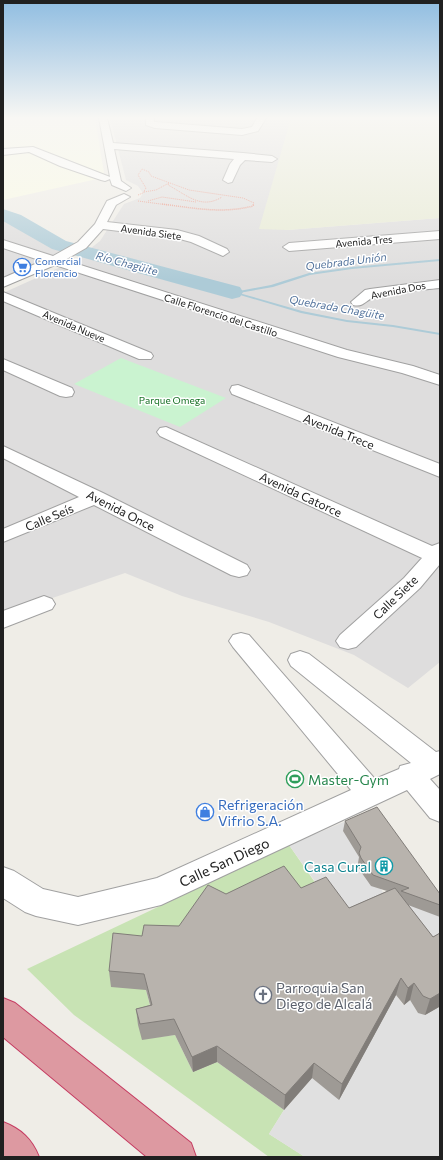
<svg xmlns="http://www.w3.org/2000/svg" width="443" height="1160" viewBox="0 0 443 1160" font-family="Commissioner,sans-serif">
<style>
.residential{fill:#dedddd}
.education{fill:#fafbe4}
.farmland{fill:#e8ebd5}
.grass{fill:#c8e3b4}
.park{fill:#caf3d0}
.parking{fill:#e0e0e0}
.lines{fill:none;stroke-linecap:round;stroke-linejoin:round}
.stream{fill:#adcbd7;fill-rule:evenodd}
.river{fill:#adcbd7;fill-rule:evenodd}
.minor-casing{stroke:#a1a1a1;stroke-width:2}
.highway-casing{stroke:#c63c62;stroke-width:2}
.path-far1{stroke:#e9907e;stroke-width:1;stroke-dasharray:1 1;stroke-linecap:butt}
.path{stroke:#e9907e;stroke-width:1.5;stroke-dasharray:1 1;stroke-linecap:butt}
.minor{fill:#fff;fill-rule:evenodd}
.highway{fill:#dd99a1;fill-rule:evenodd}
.wall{fill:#9e9a95}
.shaded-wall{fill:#817d79}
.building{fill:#b8b3ad;stroke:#817d79}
.labels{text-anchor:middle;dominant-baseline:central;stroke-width:3;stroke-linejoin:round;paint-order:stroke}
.far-street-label{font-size:10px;fill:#202020;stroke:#fff}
.far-shop-label{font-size:10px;fill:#366cbe;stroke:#fff;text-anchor:start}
.far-park-label{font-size:10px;fill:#197227;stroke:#fff}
.far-water-label{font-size:11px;font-style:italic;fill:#54749d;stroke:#fff}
.street-label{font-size:12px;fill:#202020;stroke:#fff}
.near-leisure-label{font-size:14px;fill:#27864d;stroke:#fff;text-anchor:start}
.near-shop-label{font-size:14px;fill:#366cbe;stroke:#fff;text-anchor:start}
.near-street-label{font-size:14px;fill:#202020;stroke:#fff}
.near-culture-label{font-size:14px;fill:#0d838f;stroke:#fff;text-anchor:end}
.near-worship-label{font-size:14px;fill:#5b616d;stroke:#fff;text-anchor:start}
</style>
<rect width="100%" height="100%" fill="#efede7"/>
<path class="residential" d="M 110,118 L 292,118 L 287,230 L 440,218 L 440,662 L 408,688 L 354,655 L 269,622 L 182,596 L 125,573 L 3,615 L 3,293 L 76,260 L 100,241 L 124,204 L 140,198 L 143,193 L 138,186 L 126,180 Z
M 3,218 L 9,221 L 63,251 L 3,278 Z"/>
<path class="education" d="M 3,118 L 95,118 L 104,173 L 97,179 L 3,200 Z"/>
<path class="farmland" d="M 291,118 L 440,118 L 440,218 L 287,230 L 259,229 Z"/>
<path class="grass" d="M 289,845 L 323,894 L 146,990 L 154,1021 L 142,1039 L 175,1035 L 193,1072 L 217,1062 L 284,1110 L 269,1134 L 305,1157 L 269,1157 L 74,1015 L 27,969 Z"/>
<path class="park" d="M 121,358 L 226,398 L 180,427 L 74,384 Z"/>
<path class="parking" d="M 370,811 L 343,831 L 386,897 L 440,913 L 440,948 L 347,926 L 289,845 Z
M 374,962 L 403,1005 L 410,1000 L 418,1013 L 440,1006 L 440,1157 L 305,1157 L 269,1134 L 284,1110 L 312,1078 L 339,1099 Z"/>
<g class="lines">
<path class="stream" d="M 440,259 L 440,261 L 352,269 L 310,275 L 273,287 L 239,293 L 302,311 L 347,320 L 393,325 L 440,333 L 440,335 L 393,327 L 347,322 L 301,313 L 230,292 L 232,291 L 234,292 L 271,285 L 309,273 L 352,267 Z"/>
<path class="river" d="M 3,209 L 21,215 L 66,241 L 240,287 L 243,292 L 240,297 L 232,299 L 52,249 L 3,221 Z"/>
<defs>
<path id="minor" d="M 99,118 L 107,118 L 113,143 L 243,153 L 272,156 L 277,159 L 272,162 L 245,160 L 240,165 L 232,182 L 228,183 L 223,180 L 230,164 L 234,159 L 114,149 L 121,181 L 131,188 L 126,191 L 112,185 L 110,179 L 105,181 L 101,180 L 60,166 L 29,152 L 3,155 L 3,149 L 33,147 L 110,177 Z
M 146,118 L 154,118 L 154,122 L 156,122 L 242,129 L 252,127 L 257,118 L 266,118 L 258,131 L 242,135 L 155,128 L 146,125 Z
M 124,194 L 130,197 L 116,205 L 107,222 L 177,230 L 199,236 L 227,249 L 229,252 L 223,256 L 191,242 L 176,238 L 103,229 L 86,248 L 65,260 L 347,350 L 413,366 L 440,375 L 440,385 L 402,373 L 338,357 L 55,265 L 3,287 L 3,278 L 42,261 L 3,248 L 3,240 L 53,256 L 78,242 L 95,224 L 107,201 Z
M 440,231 L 440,239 L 289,251 L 283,247 L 289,243 Z
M 440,280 L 440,288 C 422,290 391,291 375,297 C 366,299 364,308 353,305 L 351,302 L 365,290 L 370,289 Z
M 3,292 L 151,353 L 153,356 L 151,359 L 139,359 L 3,301 Z
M 3,359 L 72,388 L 74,392 L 72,396 L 66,397 L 60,396 L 3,370 Z
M 238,385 L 440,464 L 440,477 L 232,394 L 230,390 L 232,386 Z
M 166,427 L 432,546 L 440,543 L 440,564 L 420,588 L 356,647 L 348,649 L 340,647 L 336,641 L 340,635 L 404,578 L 422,558 L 160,436 L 157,432 L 160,428 Z
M 3,446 L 103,493 L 247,565 L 250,570 L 247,575 L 239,577 L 231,575 L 94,505 L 3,542 L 3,529 L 79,497 L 3,458 Z
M 44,596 L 52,599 L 55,604 L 52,609 L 3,628 L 3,611 Z
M 241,633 L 249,635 L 375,779 L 399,769 L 400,766 L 411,763 L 291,666 L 288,660 L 291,654 L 300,651 L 309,654 L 436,752 L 440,751 L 440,774 L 430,779 L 440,790 L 440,822 L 430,818 L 407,790 L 161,905 L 78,925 L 36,916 L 25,912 L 3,898 L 3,867 L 14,871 L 43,889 L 78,897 L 157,878 L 351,790 L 233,647 L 229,641 L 233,635 Z"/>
<path id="highway" d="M 3,998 L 15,1003 L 191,1143 L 196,1157 L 147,1157 L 3,1037 Z
M 3,1122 C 21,1129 32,1139 39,1157 L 3,1157 Z"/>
</defs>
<use href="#minor" class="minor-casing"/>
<use href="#highway" class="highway-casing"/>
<path class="path-far1" d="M 144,192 L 156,190 L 169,183 L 168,185 C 187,195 201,210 222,197
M 138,195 L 143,193 L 146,188 L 138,175 L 142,169 L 149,172 L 151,176 L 189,190 L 243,198 L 254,203 L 253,205
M 138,201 L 168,205
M 148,201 L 162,197 L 196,202"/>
<path class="path" d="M 162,204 C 193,208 222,214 253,206 L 254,204"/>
<use href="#minor" class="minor"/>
<use href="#highway" class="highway"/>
</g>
<path class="wall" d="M 345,821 L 440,894 L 440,917 L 408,905 L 433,937 L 440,933 L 440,1009 L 439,1007 L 425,1015 L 418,1013 L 410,1000 L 404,1005 L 396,995 L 339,1100 L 312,1078 L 284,1110 L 217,1062 L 193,1072 L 175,1035 L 142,1040 L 138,1025 L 136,1009 L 150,1005 L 146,990 L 111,987 L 109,971 L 142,936 L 179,926 L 226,894 L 301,888 L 349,908 L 387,891 L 371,886 L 359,869 L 358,863 L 359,857 L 343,831 Z"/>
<path class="shaded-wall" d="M 401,978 L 396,995 L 339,1100 L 342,1084 Z
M 414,983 L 410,1000 L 404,1005 L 408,988 Z
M 440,993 L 440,1003 L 439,1007 L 425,1015 L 430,999 Z
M 217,1046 L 217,1062 L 193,1072 L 192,1057 Z
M 314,1063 L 312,1078 L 284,1110 L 285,1095 Z"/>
<path class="building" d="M 377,807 L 440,894 L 440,905 L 401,891 L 409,888 L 373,875 L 361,858 L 359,853 L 361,847 L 345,821 Z
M 284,866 L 301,888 L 326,877 L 349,908 L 395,888 L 433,937 L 440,933 L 440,993 L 430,999 L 423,996 L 414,983 L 408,988 L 401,978 L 342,1084 L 314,1063 L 285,1095 L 217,1046 L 192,1057 L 174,1019 L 140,1024 L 136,1009 L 152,1005 L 144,974 L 109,971 L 113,933 L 142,936 L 144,925 L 179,926 L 208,885 L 226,894 Z"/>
<linearGradient id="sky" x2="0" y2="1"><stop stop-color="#90bde1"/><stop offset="0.42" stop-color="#f8f7f4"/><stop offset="1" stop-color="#f8f7f4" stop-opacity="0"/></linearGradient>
<rect width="443" height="281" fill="url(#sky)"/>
<defs>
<symbol id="supermarket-ring" viewBox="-11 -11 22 22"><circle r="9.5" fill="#fff" stroke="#3f7fe0" stroke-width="1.5"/><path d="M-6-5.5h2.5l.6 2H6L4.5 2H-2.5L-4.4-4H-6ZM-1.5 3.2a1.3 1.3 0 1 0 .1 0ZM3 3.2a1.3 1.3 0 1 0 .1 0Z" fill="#3f7fe0"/></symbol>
<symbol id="stadium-ring" viewBox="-11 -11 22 22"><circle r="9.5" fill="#fff" stroke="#2e9e5b" stroke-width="1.5"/><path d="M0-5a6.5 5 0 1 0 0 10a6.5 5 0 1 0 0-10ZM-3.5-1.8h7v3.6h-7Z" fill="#2e9e5b"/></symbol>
<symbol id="shop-ring" viewBox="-11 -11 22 22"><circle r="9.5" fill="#fff" stroke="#3f7fe0" stroke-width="1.5"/><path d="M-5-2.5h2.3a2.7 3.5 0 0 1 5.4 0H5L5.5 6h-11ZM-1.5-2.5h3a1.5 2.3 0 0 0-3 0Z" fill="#3f7fe0"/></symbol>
<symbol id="building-ring" viewBox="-11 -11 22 22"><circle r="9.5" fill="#fff" stroke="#0f9aa8" stroke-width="1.5"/><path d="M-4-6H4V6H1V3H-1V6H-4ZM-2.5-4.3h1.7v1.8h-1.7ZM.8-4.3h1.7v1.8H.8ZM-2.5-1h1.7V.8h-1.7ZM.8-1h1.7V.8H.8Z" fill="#0f9aa8"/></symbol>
<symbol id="church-ring" viewBox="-11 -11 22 22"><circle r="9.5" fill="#fff" stroke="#6b7280" stroke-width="1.5"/><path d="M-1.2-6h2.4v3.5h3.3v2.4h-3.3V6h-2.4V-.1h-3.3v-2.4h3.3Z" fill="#6b7280"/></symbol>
</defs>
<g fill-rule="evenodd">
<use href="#supermarket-ring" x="12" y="257" width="20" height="20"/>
<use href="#stadium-ring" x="285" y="769" width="20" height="20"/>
<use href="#shop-ring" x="195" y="802" width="20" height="20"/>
<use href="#building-ring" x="374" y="856" width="20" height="20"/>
<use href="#church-ring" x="253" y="985" width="20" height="20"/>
</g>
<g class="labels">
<g class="far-street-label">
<text transform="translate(151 232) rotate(8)">Avenida Siete</text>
<text transform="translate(364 241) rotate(-5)">Avenida Tres</text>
<text transform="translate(398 290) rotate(-11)">Avenida Dos</text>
<text transform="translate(221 315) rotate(18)">Calle Florencio del Castillo</text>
<text transform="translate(74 326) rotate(23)">Avenida Nueve</text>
</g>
<g class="far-shop-label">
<text x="35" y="261">Comercial<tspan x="35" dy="12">Florencio</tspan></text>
</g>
<g class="far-park-label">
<text x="172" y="400">Parque Omega</text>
</g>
<g class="far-water-label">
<text transform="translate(346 261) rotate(-7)">Quebrada Unión</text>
<text transform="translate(127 263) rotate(15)">Río Chagüite</text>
<text transform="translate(337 307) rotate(10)">Quebrada Chagüite</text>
</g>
<g class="street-label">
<text transform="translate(339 431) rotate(22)">Avenida Trece</text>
<text transform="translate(301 494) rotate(25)">Avenida Catorce</text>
<text transform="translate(121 510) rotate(27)">Avenida Once</text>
<text transform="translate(49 517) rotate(-23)">Calle Seís</text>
<text transform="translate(395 597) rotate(-44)">Calle Siete</text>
</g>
<g class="near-leisure-label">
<text x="308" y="779">Master-Gym</text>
</g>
<g class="near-shop-label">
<text x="218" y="804">Refrigeración<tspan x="218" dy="16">Vifrio S.A.</tspan></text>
</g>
<g class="near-street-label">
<text transform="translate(224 862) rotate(-25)">Calle San Diego</text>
</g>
<g class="near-culture-label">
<text x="371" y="866">Casa Cural</text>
</g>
<g class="near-worship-label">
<text x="276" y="987">Parroquia San<tspan x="276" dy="16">Diego de Alcalá</tspan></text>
</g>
</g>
<rect width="443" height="1160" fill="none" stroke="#202020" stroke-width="8"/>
</svg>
